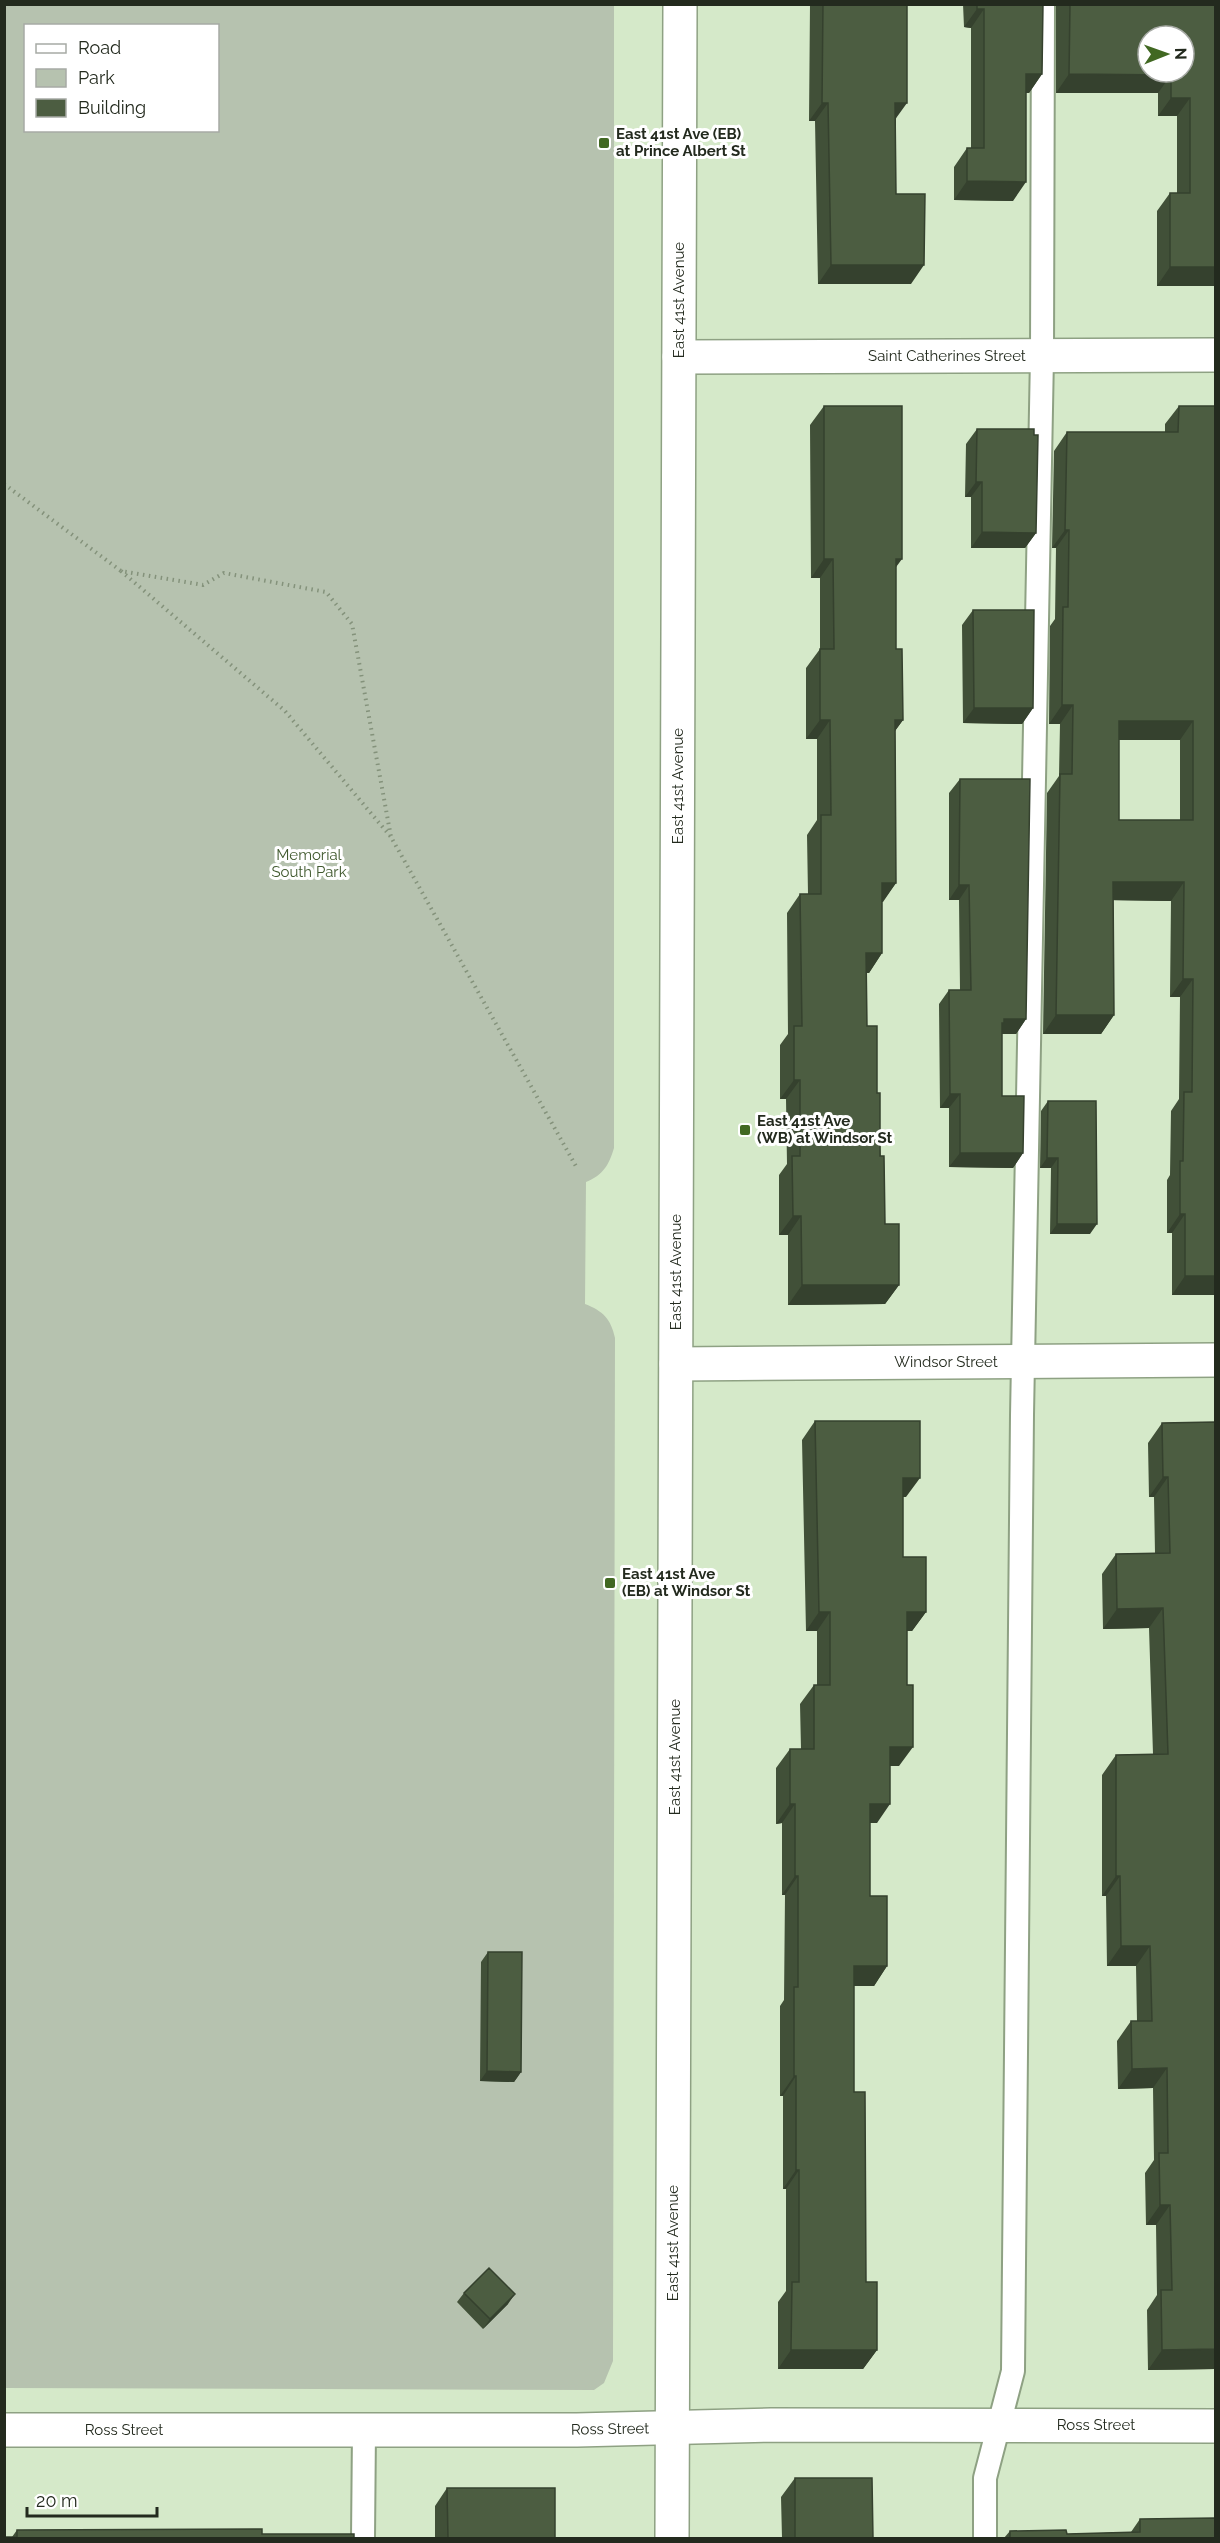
<svg xmlns="http://www.w3.org/2000/svg" width="1220" height="2543" viewBox="0 0 1220 2543" font-family="Raleway,sans-serif">
<style>
.green{fill:#b6c2af;fill-rule:evenodd}
.lines{fill:none;stroke-linecap:round;stroke-linejoin:round}
.service-casing{stroke:#8ea183;stroke-width:26}
.minor-casing{stroke:#8ea183;stroke-width:36}
.secondary-casing{stroke:#8ea183;stroke-width:36}
.path{stroke:#84927b;stroke-width:4;stroke-dasharray:1.5 4.5;stroke-linecap:butt}
.service{stroke:#fff;stroke-width:22}
.minor{stroke:#fff;stroke-width:33}
.secondary{stroke:#fff;stroke-width:33}
.wall{fill:#415038;fill-rule:evenodd}
.shaded-wall{fill:#35412e}
.building{fill:#4c5d41;stroke:#35412e;stroke-width:1.5;fill-rule:evenodd}
.poi-dot{fill:#416822;stroke:#fff;stroke-width:2}
.labels{text-anchor:middle;dominant-baseline:central;stroke-width:6;stroke-linejoin:round;paint-order:stroke}
.poi-label{font-size:15px;font-weight:bold;fill:#232a1e;stroke:#fff;text-anchor:start}
.street-label{font-size:15px;fill:#232a1e;stroke:#fff}
.park-label{font-size:15px;fill:#415a2f;stroke:#fff}
</style>
<rect width="100%" height="100%" fill="#d5e9c9"/>
<path class="green" d="M 5,5 L 614,5 L 614,1148 C 609,1165 603,1175 586,1182 L 585,1304 C 603,1311 611,1319 615,1338 L 613,2361 L 604,2383 L 594,2390 L 5,2388 ZM 26,26 L 218,26 L 218,130 L 26,130 Z"/>
<g class="lines">
<defs>
<path id="service" d="M 363,2538 L 364,2430
M 985,2538 L 985,2478 L 1013,2371 L 1022,1415 L 1042,356 L 1043,4"/>
<path id="minor" d="M 679,357 L 1216,355
M 676,1364 L 1216,1360
M 4,2430 L 577,2430 L 771,2425 L 1216,2426"/>
<path id="secondary" d="M 672,2538 L 680,4"/>
</defs>
<use href="#service" class="service-casing"/>
<use href="#minor" class="minor-casing"/>
<use href="#secondary" class="secondary-casing"/>
<path class="path" d="M 4,484 L 121,571 L 203,585 L 224,573 L 326,592 L 352,624 L 391,837 L 577,1168
M 121,571 L 285,711 L 391,837"/>
<use href="#service" class="service"/>
<use href="#minor" class="minor"/>
<use href="#secondary" class="secondary"/>
</g>
<path class="wall" d="M 810,4 L 907,4 L 896,119 L 896,194 L 911,284 L 818,284 L 815,121 L 809,121 Z
M 963,4 L 1043,4 L 1042,74 L 1029,93 L 1026,93 L 1013,201 L 954,200 L 954,167 L 967,148 L 971,148 L 971,28 L 964,27 Z
M 1056,4 L 1215,4 L 1215,286 L 1157,286 L 1157,211 L 1170,193 L 1177,193 L 1177,116 L 1158,116 L 1158,93 L 1056,93 Z
M 824,406 L 896,567 L 896,649 L 903,720 L 895,731 L 896,883 L 882,902 L 882,953 L 869,973 L 866,973 L 867,1026 L 877,1093 L 885,1224 L 899,1285 L 885,1304 L 788,1305 L 788,1235 L 779,1235 L 779,1175 L 787,1164 L 786,1099 L 780,1099 L 780,1045 L 788,1034 L 787,913 L 800,894 L 808,894 L 807,835 L 817,820 L 817,739 L 806,739 L 806,668 L 820,649 L 820,578 L 811,578 L 810,425 Z
M 1179,406 L 1215,406 L 1215,1295 L 1172,1295 L 1172,1233 L 1167,1233 L 1167,1180 L 1170,1175 L 1171,1111 L 1179,1099 L 1180,997 L 1170,997 L 1171,901 L 1113,900 L 1114,1015 L 1101,1034 L 1043,1034 L 1047,793 L 1059,776 L 1060,724 L 1049,724 L 1050,626 L 1055,619 L 1056,548 L 1052,548 L 1054,451 L 1067,432 L 1165,432 L 1165,424 ZM 1119,740 L 1180,740 L 1180,820 L 1119,820 Z
M 977,429 L 1036,533 L 1025,548 L 971,548 L 971,497 L 965,497 L 966,444 Z
M 973,610 L 1033,708 L 1022,724 L 963,723 L 962,625 Z
M 960,779 L 1026,1019 L 1016,1034 L 1002,1034 L 1002,1096 L 1023,1153 L 1013,1168 L 949,1167 L 949,1108 L 940,1108 L 939,1004 L 949,990 L 960,990 L 959,900 L 949,900 L 949,793 Z
M 1048,1101 L 1090,1234 L 1050,1234 L 1051,1168 L 1040,1168 L 1041,1111 Z
M 815,1421 L 906,1497 L 903,1497 L 903,1557 L 926,1612 L 912,1631 L 907,1631 L 899,1766 L 890,1766 L 877,1823 L 870,1823 L 870,1896 L 887,1966 L 874,1986 L 854,1986 L 854,2092 L 866,2282 L 877,2350 L 863,2369 L 778,2369 L 778,2302 L 786,2291 L 786,2189 L 783,2189 L 783,2096 L 780,2096 L 780,2006 L 784,2000 L 785,1895 L 782,1895 L 782,1823 L 776,1824 L 776,1768 L 790,1749 L 801,1749 L 800,1704 L 814,1685 L 817,1685 L 817,1631 L 806,1631 L 802,1440 Z
M 1215,1422 L 1215,2369 L 1148,2370 L 1147,2310 L 1157,2295 L 1156,2225 L 1146,2225 L 1145,2173 L 1154,2160 L 1153,2088 L 1118,2089 L 1117,2041 L 1131,2021 L 1137,2021 L 1136,1966 L 1107,1966 L 1106,1896 L 1102,1896 L 1102,1775 L 1116,1755 L 1153,1754 L 1149,1628 L 1103,1629 L 1102,1574 L 1116,1554 L 1155,1553 L 1154,1497 L 1149,1497 L 1148,1443 L 1162,1423 Z
M 488,1952 L 521,2072 L 514,2082 L 480,2081 L 481,1962 Z
M 464,2293 L 508,2304 L 483,2329 L 457,2302 Z
M 795,2478 L 873,2538 L 782,2538 L 781,2497 Z
M 447,2488 L 555,2538 L 435,2538 L 435,2506 Z
M 1140,2519 L 1215,2538 L 1004,2538 L 1010,2531 L 1067,2534 L 1131,2532 Z
M 262,2529 L 12,2537 L 17,2530 Z"/>
<path class="shaded-wall" d="M 977,9 L 984,9 L 971,28 L 964,27 Z
M 1026,74 L 1042,74 L 1029,93 L 1012,93 Z
M 1069,74 L 1171,75 L 1158,93 L 1056,93 Z
M 1171,98 L 1190,98 L 1177,116 L 1158,116 Z
M 822,103 L 828,103 L 815,121 L 809,121 Z
M 895,103 L 907,103 L 894,121 Z
M 967,181 L 1026,182 L 1013,201 L 954,200 Z
M 831,265 L 924,265 L 911,284 L 818,284 Z
M 1170,267 L 1215,267 L 1215,286 L 1157,286 Z
M 976,482 L 982,482 L 971,497 L 965,497 Z
M 1065,530 L 1069,530 L 1056,548 L 1052,548 Z
M 982,532 L 1036,533 L 1025,548 L 971,548 Z
M 824,559 L 833,559 L 820,578 L 811,578 Z
M 896,559 L 902,559 L 888,578 Z
M 1062,705 L 1073,705 L 1060,724 L 1049,724 Z
M 974,708 L 1033,708 L 1022,724 L 963,723 Z
M 820,720 L 830,720 L 817,739 L 806,739 Z
M 895,720 L 903,720 L 889,739 Z
M 1119,721 L 1193,721 L 1180,740 L 1106,740 Z
M 1113,882 L 1184,882 L 1171,901 L 1100,900 Z
M 882,883 L 896,883 L 883,902 L 868,902 Z
M 959,885 L 969,885 L 959,900 L 949,900 Z
M 866,953 L 882,953 L 869,973 L 853,973 Z
M 1183,979 L 1193,979 L 1180,997 L 1170,997 Z
M 1056,1015 L 1114,1015 L 1101,1034 L 1043,1034 Z
M 1004,1019 L 1026,1019 L 1016,1034 L 997,1034 Z
M 794,1080 L 800,1080 L 786,1099 L 780,1099 Z
M 950,1094 L 960,1094 L 949,1108 L 940,1108 Z
M 960,1153 L 1023,1153 L 1013,1168 L 949,1167 Z
M 1047,1158 L 1058,1158 L 1051,1168 L 1040,1168 Z
M 1180,1214 L 1185,1214 L 1172,1233 L 1167,1233 Z
M 793,1216 L 801,1216 L 788,1235 L 779,1235 Z
M 1057,1224 L 1097,1224 L 1090,1234 L 1050,1234 Z
M 1185,1276 L 1215,1276 L 1215,1295 L 1172,1295 Z
M 802,1285 L 899,1285 L 885,1304 L 788,1305 Z
M 1163,1477 L 1168,1477 L 1154,1497 L 1149,1497 Z
M 903,1478 L 920,1478 L 906,1497 L 890,1497 Z
M 1163,1608 L 1149,1628 L 1103,1629 L 1117,1609 Z
M 819,1612 L 830,1612 L 817,1631 L 806,1631 Z
M 907,1612 L 926,1612 L 912,1631 L 893,1631 Z
M 890,1747 L 913,1747 L 899,1766 L 877,1766 Z
M 790,1804 L 795,1804 L 782,1823 L 776,1824 Z
M 870,1804 L 890,1804 L 877,1823 L 857,1823 Z
M 795,1876 L 798,1876 L 785,1895 L 782,1895 Z
M 1116,1876 L 1120,1876 L 1106,1896 L 1102,1896 Z
M 1121,1946 L 1150,1946 L 1136,1966 L 1107,1966 Z
M 854,1966 L 887,1966 L 874,1986 L 841,1986 Z
M 1167,2068 L 1153,2088 L 1118,2089 L 1132,2069 Z
M 487,2071 L 521,2072 L 514,2082 L 480,2081 Z
M 794,2076 L 796,2076 L 783,2096 L 780,2096 Z
M 796,2170 L 799,2170 L 786,2189 L 783,2189 Z
M 1160,2205 L 1170,2205 L 1156,2225 L 1146,2225 Z
M 515,2294 L 508,2304 L 483,2329 L 490,2319 Z
M 1215,2349 L 1215,2369 L 1148,2370 L 1162,2350 Z
M 791,2350 L 877,2350 L 863,2369 L 778,2369 Z"/>
<path class="building" d="M 823,4 L 907,4 L 907,103 L 895,103 L 896,194 L 925,194 L 924,265 L 831,265 L 828,103 L 822,103 Z
M 977,4 L 1043,4 L 1042,74 L 1026,74 L 1026,182 L 967,181 L 967,148 L 984,148 L 984,9 L 977,9 Z
M 1070,4 L 1215,4 L 1215,267 L 1170,267 L 1170,193 L 1190,193 L 1190,98 L 1171,98 L 1171,75 L 1069,74 ZM 1148,36 L 1184,36 L 1184,72 L 1148,72 Z
M 824,406 L 902,406 L 902,559 L 896,559 L 896,649 L 902,649 L 903,720 L 895,720 L 896,883 L 882,883 L 882,953 L 866,953 L 867,1026 L 877,1026 L 877,1093 L 880,1093 L 880,1156 L 884,1156 L 885,1224 L 899,1224 L 899,1285 L 802,1285 L 801,1216 L 793,1216 L 792,1156 L 800,1156 L 800,1080 L 794,1080 L 794,1026 L 802,1026 L 800,894 L 821,894 L 821,815 L 831,815 L 830,720 L 820,720 L 820,649 L 834,649 L 833,559 L 824,559 Z
M 1179,406 L 1215,406 L 1215,1276 L 1185,1276 L 1185,1214 L 1180,1214 L 1180,1161 L 1183,1161 L 1184,1092 L 1192,1092 L 1193,979 L 1183,979 L 1184,882 L 1113,882 L 1114,1015 L 1056,1015 L 1060,774 L 1072,774 L 1073,705 L 1062,705 L 1063,607 L 1068,607 L 1069,530 L 1065,530 L 1067,432 L 1178,432 ZM 1119,721 L 1193,721 L 1193,820 L 1119,820 Z
M 977,429 L 1034,429 L 1034,435 L 1038,435 L 1036,533 L 982,532 L 982,482 L 976,482 Z
M 973,610 L 1034,610 L 1033,708 L 974,708 Z
M 960,779 L 1030,779 L 1026,1019 L 1004,1019 L 1004,1023 L 1002,1023 L 1002,1096 L 1024,1096 L 1023,1153 L 960,1153 L 960,1094 L 950,1094 L 949,990 L 971,990 L 969,885 L 959,885 Z
M 1048,1101 L 1096,1101 L 1097,1224 L 1057,1224 L 1058,1158 L 1047,1158 Z
M 815,1421 L 920,1421 L 920,1478 L 903,1478 L 903,1557 L 926,1557 L 926,1612 L 907,1612 L 907,1685 L 913,1685 L 913,1747 L 890,1747 L 890,1804 L 870,1804 L 870,1896 L 887,1896 L 887,1966 L 854,1966 L 854,2092 L 865,2092 L 866,2282 L 877,2282 L 877,2350 L 791,2350 L 792,2282 L 799,2282 L 799,2170 L 796,2170 L 796,2076 L 794,2076 L 794,1987 L 798,1987 L 798,1876 L 795,1876 L 795,1804 L 790,1804 L 790,1749 L 814,1749 L 814,1685 L 830,1685 L 830,1612 L 819,1612 Z
M 1215,1422 L 1215,2349 L 1162,2350 L 1161,2290 L 1172,2290 L 1170,2205 L 1160,2205 L 1159,2153 L 1168,2153 L 1167,2068 L 1132,2069 L 1131,2021 L 1152,2021 L 1150,1946 L 1121,1946 L 1120,1876 L 1116,1876 L 1116,1755 L 1168,1754 L 1163,1608 L 1117,1609 L 1116,1554 L 1170,1553 L 1168,1477 L 1163,1477 L 1162,1423 Z
M 488,1952 L 522,1952 L 521,2072 L 487,2071 Z
M 489,2268 L 515,2294 L 490,2319 L 464,2293 Z
M 795,2478 L 872,2478 L 873,2538 L 795,2538 Z
M 447,2488 L 555,2488 L 555,2538 L 448,2538 Z
M 1215,2518 L 1215,2538 L 1010,2538 L 1010,2531 L 1066,2530 L 1067,2534 L 1140,2532 L 1140,2519 Z
M 262,2529 L 262,2534 L 354,2534 L 354,2538 L 4,2538 L 4,2537 L 17,2537 L 17,2530 Z"/>
<g class="poi-dot">
<rect x="598" y="137" width="12" height="12" rx="3"/>
<rect x="739" y="1124" width="12" height="12" rx="3"/>
<rect x="604" y="1577" width="12" height="12" rx="3"/>
</g>
<g class="labels">
<g class="poi-label">
<text x="616" y="134">East 41st Ave (EB)<tspan x="616" dy="17">at Prince Albert St</tspan></text>
<text x="757" y="1121">East 41st Ave<tspan x="757" dy="17">(WB) at Windsor St</tspan></text>
<text x="622" y="1574">East 41st Ave<tspan x="622" dy="17">(EB) at Windsor St</tspan></text>
</g>
<g class="street-label">
<text transform="translate(679 300) rotate(-90)">East 41st Avenue</text>
<text x="947" y="356">Saint Catherines Street</text>
<text transform="translate(678 786) rotate(-90)">East 41st Avenue</text>
<text transform="translate(676 1272) rotate(-90)">East 41st Avenue</text>
<text x="946" y="1362">Windsor Street</text>
<text transform="translate(675 1757) rotate(-90)">East 41st Avenue</text>
<text transform="translate(673 2243) rotate(-90)">East 41st Avenue</text>
<text x="1096" y="2425">Ross Street</text>
<text transform="translate(610 2429) rotate(-1)">Ross Street</text>
<text x="124" y="2430">Ross Street</text>
</g>
<g class="park-label">
<text x="309" y="855">Memorial<tspan x="309" dy="17">South Park</tspan></text>
</g>
</g>
<rect width="1220" height="2543" fill="none" stroke="#232a1e" stroke-width="12"/>
<rect x="24" y="24" width="195" height="108" fill="#ffffff" stroke="#a7aaa5" stroke-width="1.5"/>
<rect x="36" y="44" width="30" height="9" fill="#ffffff" stroke="#a7aaa5" stroke-width="1.5"/>
<text x="78" y="54" font-size="18" fill="#232a1e">Road</text>
<rect x="36" y="69" width="30" height="18" fill="#b6c2af" stroke="#a7aaa5" stroke-width="1.5"/>
<text x="78" y="84" font-size="18" fill="#232a1e">Park</text>
<rect x="36" y="99" width="30" height="18" fill="#4c5d41" stroke="#a7aaa5" stroke-width="1.5"/>
<text x="78" y="114" font-size="18" fill="#232a1e">Building</text>
<g transform="translate(1166 54) rotate(89)"><circle r="28" fill="#ffffff" stroke="#a7aaa5" stroke-width="1.5"/>
<path d="M0-4.5L10 22L0 15L-10 22Z" fill="#416822"/>
<text y="-9" font-size="16" font-weight="bold" text-anchor="middle" fill="#232a1e">N</text>
</g>
<path d="M27 2507v9h130v-9" fill="none" stroke="#232a1e" stroke-width="3"/>
<text x="36" y="2507" font-size="18" fill="#232a1e" stroke="#ffffff" stroke-width="4.5" paint-order="stroke">20 m</text>
</svg>
